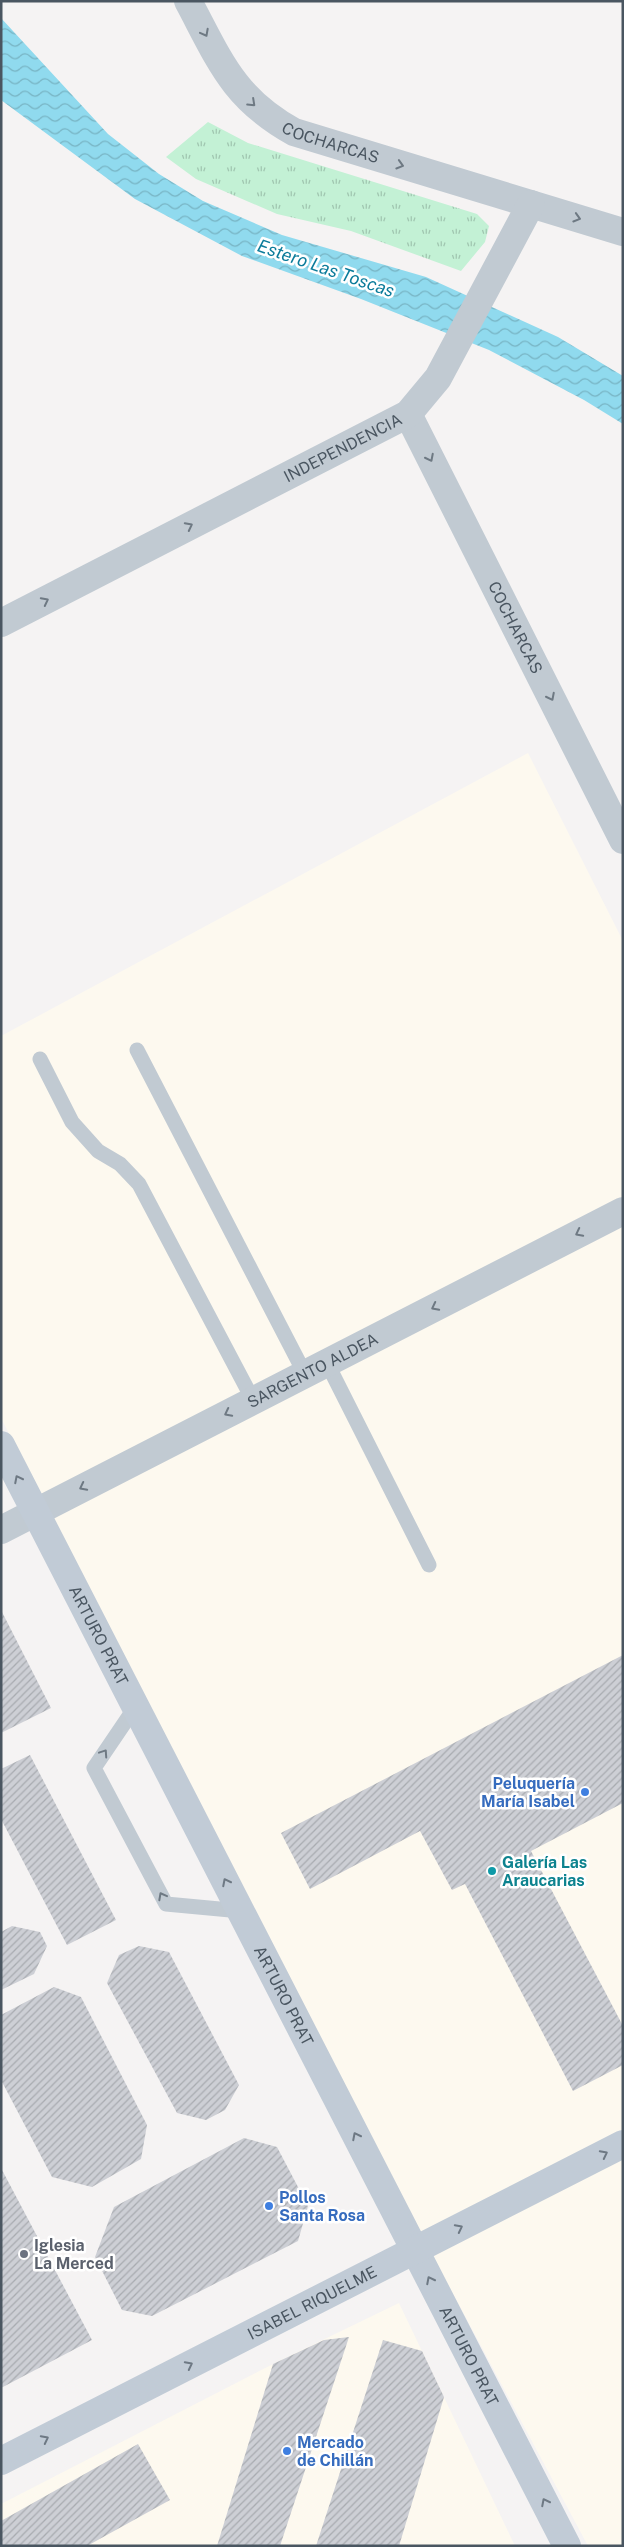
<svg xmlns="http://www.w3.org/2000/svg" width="624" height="2547" viewBox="0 0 624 2547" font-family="'Public Sans',sans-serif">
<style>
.commercial{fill:#fdf9ef}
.grass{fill:url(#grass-tufts)}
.water{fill:url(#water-waves)}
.building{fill:url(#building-hatch)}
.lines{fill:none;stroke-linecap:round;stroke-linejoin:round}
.lane{stroke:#c1cad2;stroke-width:15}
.street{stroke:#c1cad2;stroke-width:28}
.secondary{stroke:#c1cbd6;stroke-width:28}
.oneway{stroke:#6e7983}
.oneway2{stroke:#6e7984}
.shop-dot{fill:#3f7fe0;stroke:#fff;stroke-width:2}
.culture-dot{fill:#0f9aa8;stroke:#fff;stroke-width:2}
.worship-dot{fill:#6b7280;stroke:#fff;stroke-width:2}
.labels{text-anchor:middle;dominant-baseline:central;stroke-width:5;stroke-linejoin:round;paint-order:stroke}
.street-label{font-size:16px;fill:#4a5661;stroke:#fff}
.shop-label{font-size:16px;font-weight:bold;fill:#366cbe;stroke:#fff;text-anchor:start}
.culture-label{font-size:16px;font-weight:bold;fill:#0d838f;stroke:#fff;text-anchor:start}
.worship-label{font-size:16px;font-weight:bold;fill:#5b616d;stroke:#fff;text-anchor:start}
.water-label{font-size:18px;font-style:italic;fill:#0c7c9b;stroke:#fff}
</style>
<defs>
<pattern id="grass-tufts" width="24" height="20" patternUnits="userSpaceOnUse" patternTransform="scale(1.25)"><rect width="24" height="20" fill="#c3f1d5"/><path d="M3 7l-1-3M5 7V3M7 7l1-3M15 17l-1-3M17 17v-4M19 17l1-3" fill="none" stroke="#a0c6b0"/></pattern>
<pattern id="water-waves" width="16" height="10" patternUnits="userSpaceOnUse" patternTransform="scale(1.25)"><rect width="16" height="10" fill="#90daee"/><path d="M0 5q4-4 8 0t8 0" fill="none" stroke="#78b4c4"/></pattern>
<pattern id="building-hatch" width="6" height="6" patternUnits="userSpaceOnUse" patternTransform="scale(1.25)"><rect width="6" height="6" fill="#cdcfd5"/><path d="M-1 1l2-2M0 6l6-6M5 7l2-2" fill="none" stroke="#a8abb0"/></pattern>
</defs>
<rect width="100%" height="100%" fill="#f5f3f3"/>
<path class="commercial" d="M 528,753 L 623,941 L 623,2546 L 588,2546 L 412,2217 L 1,1418 L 1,1036 Z
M 399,2303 L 515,2546 L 1,2546 L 1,2504 L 273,2364 Z"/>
<path class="grass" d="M 208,122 L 248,143 L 477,214 L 489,226 L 485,242 L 461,271 L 351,231 L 277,214 L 196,179 L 166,157 Z"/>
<path class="water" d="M 1,18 L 108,134 L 159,174 L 203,201 L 282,235 L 426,277 L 558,337 L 623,376 L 623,424 L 584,400 L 489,350 L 361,299 L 242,256 L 135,199 L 1,100 Z"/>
<path class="building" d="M 1,1610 L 51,1708 L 1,1733 Z
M 623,1655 L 623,1803 L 531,1851 L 623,2026 L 623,2065 L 573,2091 L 465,1884 L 452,1890 L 420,1831 L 310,1889 L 281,1833 Z
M 30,1755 L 116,1920 L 67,1945 L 1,1819 L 1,1769 Z
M 12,1926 L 40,1932 L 47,1946 L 34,1974 L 1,1990 L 1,1932 Z
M 139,1946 L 169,1952 L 239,2085 L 225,2110 L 206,2120 L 177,2113 L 107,1983 L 119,1955 Z
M 54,1987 L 81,1997 L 147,2125 L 141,2159 L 92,2187 L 52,2177 L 1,2080 L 1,2015 Z
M 244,2138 L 277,2147 L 308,2206 L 298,2241 L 152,2316 L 122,2310 L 95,2257 L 114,2207 Z
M 1,2168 L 92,2340 L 1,2388 Z
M 349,2337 L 280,2546 L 217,2546 L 273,2364 L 324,2340 Z
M 383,2340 L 422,2351 L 444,2397 L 399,2546 L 316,2546 Z
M 138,2444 L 170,2500 L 87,2546 L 1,2546 L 1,2521 Z"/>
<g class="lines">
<path class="lane" d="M 137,1050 L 305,1374
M 40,1059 L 72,1122 L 98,1151 L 120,1164 L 139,1184 L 253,1400
M 327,1363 L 429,1565
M 136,1706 L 94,1768 L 166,1904 L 241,1911"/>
<g class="street">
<path id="s1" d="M 188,1 C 220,61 233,98 294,132 L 623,232"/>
<path id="s2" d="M 408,414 L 623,840"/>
<path id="s3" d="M 1,623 L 408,414 L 438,378 L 531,204"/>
<path id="s4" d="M 1,1530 L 623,1211"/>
</g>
<g class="secondary">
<path id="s5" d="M 1,1445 L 567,2546"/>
<path id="s6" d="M 1,2461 L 623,2144"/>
</g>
</g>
<defs><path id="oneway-chevron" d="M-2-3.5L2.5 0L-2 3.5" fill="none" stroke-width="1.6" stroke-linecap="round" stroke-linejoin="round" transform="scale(1.25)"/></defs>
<g class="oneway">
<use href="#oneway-chevron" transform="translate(205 33) rotate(62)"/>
<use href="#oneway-chevron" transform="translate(252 103) rotate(43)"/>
<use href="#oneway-chevron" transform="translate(400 165) rotate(17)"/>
<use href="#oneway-chevron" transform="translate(577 218) rotate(17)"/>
<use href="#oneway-chevron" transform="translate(430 458) rotate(63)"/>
<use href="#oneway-chevron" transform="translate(189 526) rotate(-27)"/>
<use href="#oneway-chevron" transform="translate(45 601) rotate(-27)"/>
<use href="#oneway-chevron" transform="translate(551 697) rotate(63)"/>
<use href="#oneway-chevron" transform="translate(579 1233) rotate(153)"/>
<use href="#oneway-chevron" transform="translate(435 1307) rotate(153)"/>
<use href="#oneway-chevron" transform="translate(228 1413) rotate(153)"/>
<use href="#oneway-chevron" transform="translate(83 1487) rotate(153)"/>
<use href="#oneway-chevron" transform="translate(104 1753) rotate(-56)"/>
<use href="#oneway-chevron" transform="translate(162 1896) rotate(-118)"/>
</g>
<g class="oneway2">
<use href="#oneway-chevron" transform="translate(18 1479) rotate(-117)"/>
<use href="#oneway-chevron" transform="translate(226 1882) rotate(-117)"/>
<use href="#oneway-chevron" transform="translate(356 2136) rotate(-117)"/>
<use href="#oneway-chevron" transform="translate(604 2154) rotate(-27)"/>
<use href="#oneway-chevron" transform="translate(459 2228) rotate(-27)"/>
<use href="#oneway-chevron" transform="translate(430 2280) rotate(-117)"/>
<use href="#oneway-chevron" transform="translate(189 2365) rotate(-27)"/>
<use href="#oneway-chevron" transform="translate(45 2439) rotate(-27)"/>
<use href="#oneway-chevron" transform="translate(545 2502) rotate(-117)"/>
</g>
<g class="shop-dot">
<circle cx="585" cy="1792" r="5"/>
<circle cx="269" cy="2206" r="5"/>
<circle cx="287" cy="2451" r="5"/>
</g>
<circle class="culture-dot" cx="492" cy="1871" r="5"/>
<circle class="worship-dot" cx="24" cy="2254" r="5"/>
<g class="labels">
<g class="street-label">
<text stroke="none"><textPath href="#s1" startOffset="210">COCHARCAS</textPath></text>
<text stroke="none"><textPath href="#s3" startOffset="384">INDEPENDENCIA</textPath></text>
<text stroke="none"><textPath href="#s2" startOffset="239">COCHARCAS</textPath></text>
<text stroke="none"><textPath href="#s4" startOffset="350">SARGENTO ALDEA</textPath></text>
<text stroke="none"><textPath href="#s5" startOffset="214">ARTURO PRAT</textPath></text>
<text stroke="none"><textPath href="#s5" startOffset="619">ARTURO PRAT</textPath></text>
<text stroke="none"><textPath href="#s6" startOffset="349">ISABEL RIQUELME</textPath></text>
<text stroke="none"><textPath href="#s5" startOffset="1024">ARTURO PRAT</textPath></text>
</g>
<g class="shop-label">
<text x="575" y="1783" text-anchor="end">Peluquería<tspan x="575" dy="18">María Isabel</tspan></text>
<text x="279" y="2197">Pollos<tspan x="279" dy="18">Santa Rosa</tspan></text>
<text x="297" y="2442">Mercado<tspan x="297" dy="18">de Chillán</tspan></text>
</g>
<g class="culture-label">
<text x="502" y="1862">Galería Las<tspan x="502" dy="18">Araucarias</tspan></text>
</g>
<g class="worship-label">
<text x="34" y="2245">Iglesia<tspan x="34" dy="18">La Merced</tspan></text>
</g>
<g class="water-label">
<text transform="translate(326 268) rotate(19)">Estero Las Toscas</text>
</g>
</g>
<rect width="624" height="2547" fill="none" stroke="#4a5661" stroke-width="5"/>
</svg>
